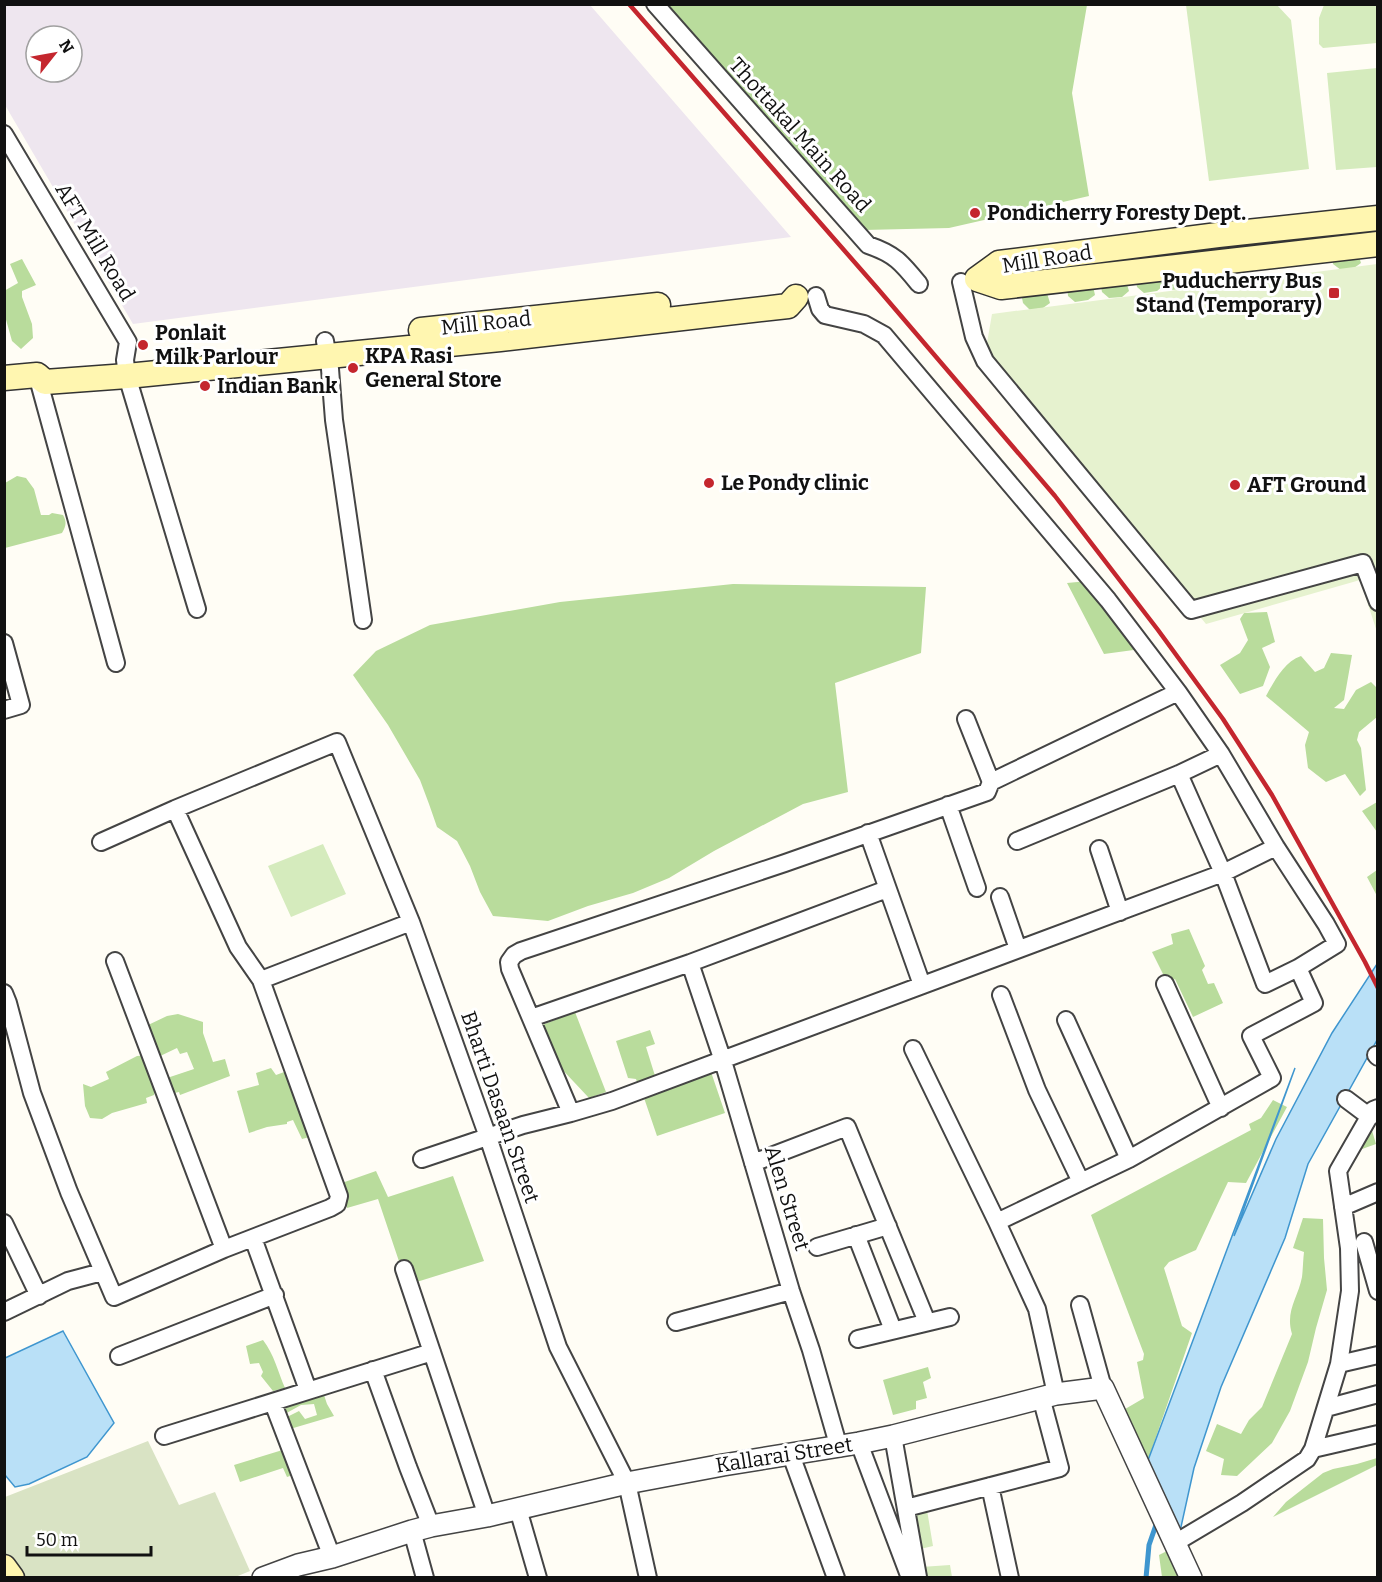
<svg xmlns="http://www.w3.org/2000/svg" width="1382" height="1582" viewBox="0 0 1382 1582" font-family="Bitter,serif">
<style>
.industrial{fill:#eee6ef;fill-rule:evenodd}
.green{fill:#d5ebbd}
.forest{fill:#b9dc9c}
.cemetery{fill:#d9e3c4}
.pitch{fill:#e6f2cf}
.water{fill:#b9e0f7;stroke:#3f96cf;stroke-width:1.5}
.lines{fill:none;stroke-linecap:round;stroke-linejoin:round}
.stream{stroke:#3f96cf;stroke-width:5}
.minor-casing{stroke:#444;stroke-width:20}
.tertiary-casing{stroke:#444;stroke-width:24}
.secondary-casing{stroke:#333;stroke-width:27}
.minor{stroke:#fff;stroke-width:16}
.tertiary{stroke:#fff;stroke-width:21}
.secondary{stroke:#fff6b0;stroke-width:24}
.rail{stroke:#c4262e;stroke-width:4.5}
.poi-dot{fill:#c4262e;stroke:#fff;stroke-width:2}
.labels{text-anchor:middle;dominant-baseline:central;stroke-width:6;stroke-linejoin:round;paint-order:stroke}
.street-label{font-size:21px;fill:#111;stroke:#fff}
.poi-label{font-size:21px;font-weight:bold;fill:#111;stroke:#fff;text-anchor:start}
</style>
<rect width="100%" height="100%" fill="#fffdf5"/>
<path class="industrial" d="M 4,5 L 590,5 L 791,237 L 133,324 L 5,105 ZM 36,36 L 72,36 L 72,72 L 36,72 Z"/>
<path class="green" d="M 1186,5 L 1277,5 L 1291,20 L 1309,169 L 1209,181 Z
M 1324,5 L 1377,5 L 1377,43 L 1323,48 L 1319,44 L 1319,18 Z
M 1377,68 L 1377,167 L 1336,170 L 1327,73 Z
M 323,844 L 346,894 L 291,917 L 268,866 Z
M 927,1510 L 933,1546 L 916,1550 L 910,1512 Z
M 950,1565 L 952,1577 L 922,1577 L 921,1567 Z"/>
<path class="forest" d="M 666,5 L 1087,5 L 1072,93 L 1089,196 L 949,228 L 864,230 Z
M 1357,250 L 1361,263 L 1354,268 L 1341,270 L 1333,264 L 1332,253 Z
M 22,259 L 36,285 L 22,291 L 22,297 L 32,324 L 33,338 L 21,349 L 12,341 L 5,316 L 4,291 L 18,283 L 10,264 Z
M 1187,271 L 1190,283 L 1183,289 L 1170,290 L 1164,285 L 1157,291 L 1144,293 L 1137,287 L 1135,276 Z
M 1125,278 L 1129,291 L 1122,297 L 1109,298 L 1102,292 L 1100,281 Z
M 1092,282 L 1095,295 L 1088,300 L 1075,302 L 1068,296 L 1067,285 Z
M 1046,290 L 1050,303 L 1043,308 L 1030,310 L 1023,303 L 1021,293 Z
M 17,476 L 26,478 L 34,489 L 41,515 L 49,515 L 52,513 L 63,515 C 67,522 66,526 62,533 L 5,548 L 5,483 Z
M 1088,581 L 1141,649 L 1104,654 L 1067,583 Z
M 733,584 L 926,587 L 921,653 L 835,683 L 848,792 L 803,804 L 714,851 L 669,878 L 633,893 L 588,906 L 548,921 L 493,916 L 480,892 L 470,866 L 457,841 L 437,827 L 429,804 L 420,780 L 388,725 L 353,675 L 376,651 L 430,625 L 560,602 Z
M 1267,612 L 1275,642 L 1262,648 L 1270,667 L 1263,686 L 1240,694 L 1220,665 L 1240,653 L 1248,640 L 1240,619 L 1244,613 Z
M 1331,653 L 1352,655 L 1344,700 L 1334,708 L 1344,709 L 1356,690 L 1371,682 L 1377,688 L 1377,717 L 1359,732 L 1357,740 L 1361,748 L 1366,790 L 1360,796 L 1345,774 L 1326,782 L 1308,768 L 1305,745 L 1309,732 L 1266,696 C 1275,680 1284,662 1301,656 L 1315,672 L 1324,668 Z
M 1377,802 L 1377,832 L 1362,811 Z
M 1377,870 L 1377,896 L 1367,877 Z
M 1189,929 L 1205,966 L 1202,970 L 1208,984 L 1214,983 L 1223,1003 L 1193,1017 L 1175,979 L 1168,984 L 1152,952 L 1173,944 L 1171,934 Z
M 575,1012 L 606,1092 L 589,1098 L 558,1065 L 542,1025 Z
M 178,1014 L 203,1022 L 203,1033 L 213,1062 L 225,1059 L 230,1076 L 180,1095 L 179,1092 L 170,1094 L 164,1079 L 194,1069 L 187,1052 L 180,1054 L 177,1048 L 156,1058 L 146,1026 L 167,1016 Z
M 650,1030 L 655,1044 L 646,1047 L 656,1079 L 638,1085 L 636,1079 L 628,1078 L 616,1041 Z
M 147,1055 L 156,1084 L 154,1095 L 146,1098 L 147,1103 L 112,1113 L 102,1119 L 90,1118 L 85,1106 L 83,1084 L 91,1087 L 109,1079 L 106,1072 L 137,1056 Z
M 271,1068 L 276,1075 L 287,1071 L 317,1135 L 302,1139 L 293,1120 L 287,1122 L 287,1124 L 267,1127 L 249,1133 L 237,1091 L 259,1085 L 256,1073 Z
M 710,1069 L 725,1113 L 657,1136 L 642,1092 Z
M 1273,1100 L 1287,1107 L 1246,1183 L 1228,1182 L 1196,1250 L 1169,1262 L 1164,1268 L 1182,1326 L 1192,1333 L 1147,1463 L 1120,1412 L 1144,1398 L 1137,1362 L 1143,1360 L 1144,1354 L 1091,1215 L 1251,1130 L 1249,1124 L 1261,1118 Z
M 1370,1124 L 1376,1144 L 1351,1153 Z
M 376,1171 L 388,1197 L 453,1176 L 484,1261 L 407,1285 L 378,1199 L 347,1208 L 339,1184 Z
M 1303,1218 L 1323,1219 L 1324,1258 L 1327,1290 L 1316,1328 L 1308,1362 L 1290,1411 L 1272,1443 L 1237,1476 L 1221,1475 L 1224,1459 L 1206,1451 L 1217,1424 L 1241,1434 L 1249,1420 L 1262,1407 L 1292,1334 C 1285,1311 1298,1298 1302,1277 C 1303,1269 1303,1260 1304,1252 L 1293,1248 Z
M 263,1340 C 274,1354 278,1372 285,1388 L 273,1391 L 261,1376 L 263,1372 L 259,1363 L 250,1364 L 246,1346 Z
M 928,1367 L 931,1378 L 923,1382 L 927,1398 L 916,1401 L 916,1409 L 893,1415 L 883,1380 Z
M 323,1392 L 327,1404 L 334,1416 L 290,1429 L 287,1417 L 299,1411 L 305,1419 L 317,1415 L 314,1404 L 301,1405 L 283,1415 L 287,1403 Z
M 289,1448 L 299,1473 L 287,1477 L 283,1468 L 240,1482 L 234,1465 Z
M 1377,1458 L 1377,1465 L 1273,1517 L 1286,1502 L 1323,1473 L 1333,1469 L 1357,1464 Z
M 1167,1551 L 1178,1577 L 1162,1577 L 1159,1555 Z"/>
<path class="cemetery" d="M 148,1441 L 179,1505 L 215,1492 L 250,1571 L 233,1578 L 5,1578 L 5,1497 Z"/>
<path class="pitch" d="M 1377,264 L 1377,632 L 1360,580 L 1206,624 L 997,370 L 987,343 L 992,314 Z"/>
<path class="water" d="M 1377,964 L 1377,1040 L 1308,1164 L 1285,1238 L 1221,1387 L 1194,1468 L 1179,1536 L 1147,1463 L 1295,1068 L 1234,1236 L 1276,1139 L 1332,1033 Z
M 63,1331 L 114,1423 L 87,1457 L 29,1484 L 15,1487 L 5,1475 L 5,1358 Z"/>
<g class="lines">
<path class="stream" d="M 1146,1578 L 1149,1545 L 1157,1522"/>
<defs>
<path id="minor" d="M 655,4 L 868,245 C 895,254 902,263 919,284
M 4,134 L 128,342 L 125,360 L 127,376 L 197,609
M 961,282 L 974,337 L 985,361 L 1191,610 L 1363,563 L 1378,602
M 816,296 L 820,309 L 825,315 L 864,324 L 884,335 L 1108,600 L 1178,692 L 1221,754 L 1276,847 L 1326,924 L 1337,944 L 1298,968 L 1265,984 L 1223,873 L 1179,774
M 325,341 L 330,369 L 334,420 L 363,620
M 37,375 L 116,663
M 4,643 L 21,705 L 4,710
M 966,719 L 991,782
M 948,805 L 977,888
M 868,833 L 922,985
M 1017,841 L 1179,774 L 1221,754
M 101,842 L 175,809 L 337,742 L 411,922 L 488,1137 L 558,1347 L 627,1483 L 648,1578
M 1099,849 L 1120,912
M 1000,897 L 1018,949
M 115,961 L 224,1249
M 690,963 L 723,1061 L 791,1291 L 811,1350 L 839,1448
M 261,980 L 411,922
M 1165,984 L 1221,1108
M 4,993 L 8,1003 L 32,1093 L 69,1192 L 114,1297 L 224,1249 L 330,1208 L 337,1204 L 339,1196 L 261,980 L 238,947 L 175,809
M 1001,995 L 1037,1090 L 1081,1182
M 531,1018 L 690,963 L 887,889
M 1066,1020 L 1129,1159
M 913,1049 L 997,1222 L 1037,1309 L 1056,1394
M 1376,1055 L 1378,1057
M 1346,1099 L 1370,1117
M 571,1113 L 510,969 L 509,962 L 514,955 L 521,951 L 785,863 L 987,792 L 991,782 L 1178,692
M 422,1159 L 523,1125 L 571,1113 L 612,1101 L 1223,873 L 1276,847
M 753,1163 L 847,1127 L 927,1322
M 1343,1207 L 1378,1192
M 997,1222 L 1129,1159 L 1272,1078 L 1251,1036 L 1314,1003 L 1298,968
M 4,1223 L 39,1296
M 856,1235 L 893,1330
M 253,1238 L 308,1390
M 1364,1242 L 1378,1291
M 817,1247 L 888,1226
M 404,1269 L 487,1516
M 1080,1305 L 1103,1388
M 4,1312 L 68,1281 L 102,1272
M 676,1322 L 791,1291
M 858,1339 L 950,1317
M 119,1356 L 275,1295
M 1339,1364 L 1378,1355
M 373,1370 L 408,1467 L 431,1526
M 273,1403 L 332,1557
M 1326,1408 L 1378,1394
M 164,1436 L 432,1352
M 893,1436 L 918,1577
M 859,1443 L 910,1578
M 1313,1449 L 1378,1434
M 791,1455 L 836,1578
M 990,1486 L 1010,1578
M 906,1508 L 1060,1468 L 1041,1397
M 518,1509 L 538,1578
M 412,1531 L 425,1578
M 1175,1543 L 1242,1503 L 1307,1459 L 1313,1449 L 1339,1364 L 1350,1291 L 1349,1248 L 1338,1171 L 1373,1110 L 1378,1108"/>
<path id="tertiary" d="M 263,1578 L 298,1565 L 332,1557 L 412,1531 L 431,1526 L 487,1516 L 627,1483 L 723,1465 L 859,1443 L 893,1436 L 1056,1394 L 1103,1388 L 1191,1578"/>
<path id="secondary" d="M 977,279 L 999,263 L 1218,235 L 1378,218
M 977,279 L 1001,287 L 1378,244
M 421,330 L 658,305
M 4,378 L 37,375 L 45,382 L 127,376 L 500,339 L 788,306 L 796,297
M 4,1567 L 12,1578"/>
</defs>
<use href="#minor" class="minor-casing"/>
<use href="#tertiary" class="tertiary-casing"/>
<use href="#secondary" class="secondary-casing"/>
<use href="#minor" class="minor"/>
<use href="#tertiary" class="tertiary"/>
<use href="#secondary" class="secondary"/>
<path class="rail" d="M 629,4 L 878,289 L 1055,496 L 1158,630 L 1223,719 L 1272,795 L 1365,962 L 1378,988"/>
</g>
<g class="poi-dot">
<circle cx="975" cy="213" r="6"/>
<rect x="1328" y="287" width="12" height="12" rx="3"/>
<circle cx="143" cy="345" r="6"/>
<circle cx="353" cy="368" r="6"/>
<circle cx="205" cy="386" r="6"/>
<circle cx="709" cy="483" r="6"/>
<circle cx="1235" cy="485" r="6"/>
</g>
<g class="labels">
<g class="street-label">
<text transform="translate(800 135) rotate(48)">Thottakal Main Road</text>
<text transform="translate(95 242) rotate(59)">AFT Mill Road</text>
<text transform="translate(1047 259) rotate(-9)">Mill Road</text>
<text transform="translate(486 323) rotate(-6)">Mill Road</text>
<text transform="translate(500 1107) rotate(71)">Bharti Dasaan Street</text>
<text transform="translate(787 1198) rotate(73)">Alen Street</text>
<text transform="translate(784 1455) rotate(-9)">Kallarai Street</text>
</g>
<g class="poi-label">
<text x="987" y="213">Pondicherry Foresty Dept.</text>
<text x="1322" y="281" text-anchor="end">Puducherry Bus<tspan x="1322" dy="24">Stand (Temporary)</tspan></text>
<text x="155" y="333">Ponlait<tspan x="155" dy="24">Milk Parlour</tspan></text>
<text x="365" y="356">KPA Rasi<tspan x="365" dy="24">General Store</tspan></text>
<text x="217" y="386">Indian Bank</text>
<text x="721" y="483">Le Pondy clinic</text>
<text x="1247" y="485">AFT Ground</text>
</g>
</g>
<rect width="1382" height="1582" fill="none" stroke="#111111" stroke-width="12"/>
<g transform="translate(54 54) rotate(59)"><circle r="28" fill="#ffffff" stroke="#a0a0a0" stroke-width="1.5"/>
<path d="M0-4.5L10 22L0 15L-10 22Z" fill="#c4262e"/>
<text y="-9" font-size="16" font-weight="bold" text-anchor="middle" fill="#111111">N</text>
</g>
<path d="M27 1546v9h124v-9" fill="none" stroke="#111111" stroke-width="3"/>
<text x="36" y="1546" font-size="18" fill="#111111" stroke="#ffffff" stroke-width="4.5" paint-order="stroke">50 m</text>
</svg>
